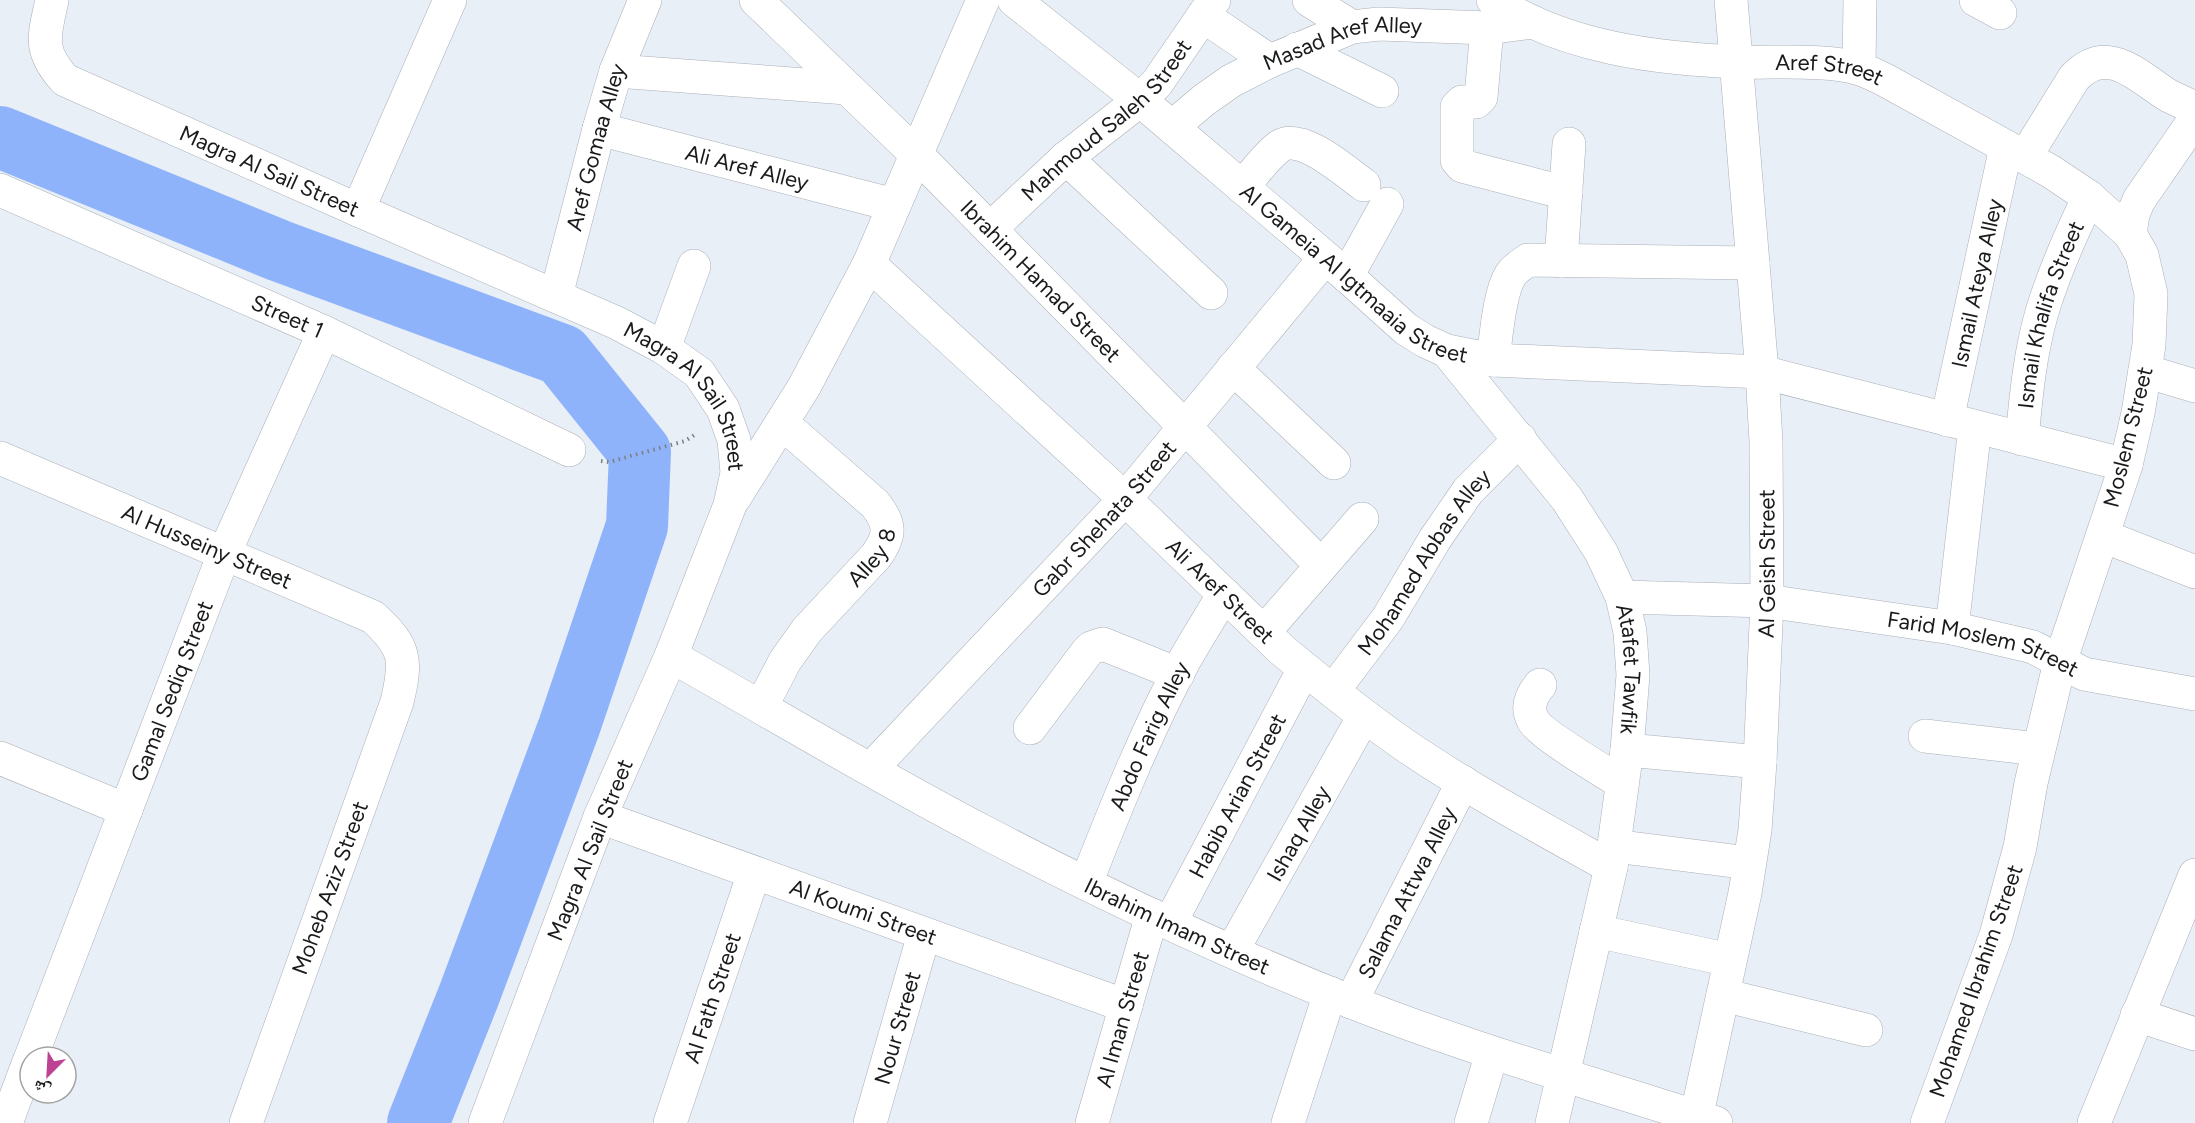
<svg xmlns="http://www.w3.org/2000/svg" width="2195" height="1123" viewBox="0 0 2195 1123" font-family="Figtree,'Noto Naskh Arabic',sans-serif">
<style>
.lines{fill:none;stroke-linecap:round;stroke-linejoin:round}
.river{stroke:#8fb3fa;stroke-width:62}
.street-casing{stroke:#aaafb7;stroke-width:34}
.path{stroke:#7b7f83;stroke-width:4;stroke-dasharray:1.5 4.5;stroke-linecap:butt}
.street{stroke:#fff;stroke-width:33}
.labels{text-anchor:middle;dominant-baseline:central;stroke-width:5;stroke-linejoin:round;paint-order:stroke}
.street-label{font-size:22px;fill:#181a1c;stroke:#fff}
</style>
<rect width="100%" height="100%" fill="#e9eff7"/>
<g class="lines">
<path class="river" d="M 0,137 L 280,251 L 562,355 L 640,452 L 637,526 L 569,727 L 469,995 L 418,1123"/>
<defs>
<g id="street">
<path id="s1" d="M 52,0 C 44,37 38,50 65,80 L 358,210 L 617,323 L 664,348 L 699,373 L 723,409 L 734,440 L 737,473 L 730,505 L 671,656 L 600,817 L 485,1123"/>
<path id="s2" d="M 756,0 L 916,154 L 1321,565"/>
<path id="s3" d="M 1014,0 L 1140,100 L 1347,276 L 1406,329 L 1425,341 L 1447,351 L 1493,360 L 1762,372 L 2126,465"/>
<path d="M 1309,0 L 1352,27"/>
<path id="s4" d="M 1493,0 C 1564,48 1658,59 1742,62 C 1777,63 1829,59 1860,69 C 1869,72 1877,76 1885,80 L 2050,171 L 2089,197 L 2130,234 L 2142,255 L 2151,294 L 2149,345 L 2138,413 L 2126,465 L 2060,662 L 2031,783 L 2020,847 L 1996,935 L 1927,1123"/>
<path d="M 1976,0 L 2000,13"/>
<path d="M 1203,16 L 1270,61"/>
<path d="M 1487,28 L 1481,97 L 1476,102 L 1462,102 L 1457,107 L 1457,160 L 1462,166 L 1566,193"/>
<path d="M 1297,49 L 1382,91"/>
<path d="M 1859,68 L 1860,0"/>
<path d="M 616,71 L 847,88"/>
<path id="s5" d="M 1172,127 L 1204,100 L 1231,81 L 1270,61 L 1352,27 L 1379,24 L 1487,28 L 1533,22"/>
<path id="s6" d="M 599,129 L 894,205"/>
<path d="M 2025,157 L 2074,78 C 2108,42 2138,77 2169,96 C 2178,100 2187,104 2195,109"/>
<path d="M 1066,158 L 1211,293"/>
<path d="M 1242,187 C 1253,175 1267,155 1280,146 C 1301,132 1346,172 1364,185"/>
<path id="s7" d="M 0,190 L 324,332 L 569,450"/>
<path d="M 358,210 L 450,0"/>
<path id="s8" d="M 990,229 L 1066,158 L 1140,100 L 1157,83 L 1214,0"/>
<path d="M 2130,234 L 2133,214 L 2139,200 L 2195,119"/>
<path d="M 1561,261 L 1569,144"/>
<path id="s9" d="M 869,264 L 1125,499 L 1282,650 C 1323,684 1365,718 1409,748 C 1474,792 1543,829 1611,867"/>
<path d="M 1347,276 L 1387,204"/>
<path id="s10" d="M 556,296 L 599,129 L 616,71 L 645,0"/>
<path d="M 664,348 L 694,266"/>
<path id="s11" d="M 1447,351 L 1567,499 L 1601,552 L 1622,597 L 1630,632 L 1633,675 L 1627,750 L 1611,867 L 1552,1123"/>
<path d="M 1493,360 C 1496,338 1499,294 1510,276 C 1514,269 1521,265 1528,260 L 1753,263"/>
<path d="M 1233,368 L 1334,463"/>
<path d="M 2145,371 L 2195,386"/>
<path id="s12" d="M 1947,420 L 2006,147"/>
<path id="s13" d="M 2022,439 C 2026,396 2030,353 2042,312 C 2054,272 2071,234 2089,197"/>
<path id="s14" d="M 0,458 L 373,617 C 406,647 407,660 397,702 L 246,1123"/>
<path d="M 735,497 L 804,387 L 869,264 L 983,0"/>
<path d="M 2103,536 L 2195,572"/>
<path id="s15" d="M 1622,597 L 1767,601 L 1952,628 L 2033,647 L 2084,674 L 2195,694"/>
<path d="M 1952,628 L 1975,427"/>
<path d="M 1264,632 L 1362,519"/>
<path id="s16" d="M 671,656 C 776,715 880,778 988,834 C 1105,895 1226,952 1349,1001 C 1469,1049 1593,1083 1716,1123"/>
<path d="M 1540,685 C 1531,696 1526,707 1533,720 C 1540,734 1605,772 1622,783"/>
<path id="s17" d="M 1333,691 L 1388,618 L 1435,539 L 1468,491 L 1520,439"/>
<path id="s18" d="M 761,707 L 785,661 L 807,630 L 876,556 C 891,535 891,524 875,504 L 782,423"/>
<path d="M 1030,728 L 1087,652 L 1091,648 L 1103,644 L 1178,674"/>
<path d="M 1925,736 L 2038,749"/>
<path d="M 1627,750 L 1760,762"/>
<path d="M 0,758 L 126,810"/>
<path id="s19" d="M 871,769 L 1125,499 L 1325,258"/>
<path id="s20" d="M 600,817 L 1126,1006"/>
<path d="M 1614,846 L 1749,863"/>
<path id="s21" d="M 1086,883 C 1116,807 1146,732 1184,661 C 1197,638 1211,616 1224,594"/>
<path id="s22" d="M 1170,923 L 1304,669"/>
<path d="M 1596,931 L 1730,960"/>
<path id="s23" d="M 1232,951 L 1364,716"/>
<path d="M 1723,995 L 1866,1030"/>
<path id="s24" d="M 1351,1002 L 1463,782"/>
<path d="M 2137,1015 L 2195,1034"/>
<path id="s25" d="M 31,1057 L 224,554 L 324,332"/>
<path d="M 6,1123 L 30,1059"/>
<path id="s26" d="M 670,1123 L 754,873"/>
<path id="s27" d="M 870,1123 L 924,934"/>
<path id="s28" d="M 1092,1123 L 1152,915"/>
<path d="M 1288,1123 L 1330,993"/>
<path d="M 1471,1123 L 1492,1053"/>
<path id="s29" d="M 1695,1123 L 1745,893 L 1755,830 L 1760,762 L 1767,601 L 1766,442 L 1762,372 L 1731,0"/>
<path d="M 2094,1123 L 2195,875"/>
</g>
</defs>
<use href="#street" class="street-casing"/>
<path class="path" d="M 601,461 L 609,462 L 685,441 L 696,434"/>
<use href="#street" class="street"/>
</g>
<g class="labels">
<g class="street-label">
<text stroke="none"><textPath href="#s5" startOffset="195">Masad Aref Alley</textPath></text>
<text stroke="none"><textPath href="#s4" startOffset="348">Aref Street</textPath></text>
<text stroke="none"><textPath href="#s8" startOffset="160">Mahmoud Saleh Street</textPath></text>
<text stroke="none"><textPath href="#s10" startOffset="154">Aref Gomaa Alley</textPath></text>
<text stroke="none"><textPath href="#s6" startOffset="153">Ali Aref Alley</textPath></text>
<text stroke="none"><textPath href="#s1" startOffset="310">Magra Al Sail Street</textPath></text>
<text stroke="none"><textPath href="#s3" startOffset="438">Al Gameia Al Igtmaaia Street</textPath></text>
<text stroke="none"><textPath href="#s2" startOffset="400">Ibrahim Hamad Street</textPath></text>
<text stroke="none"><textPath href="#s12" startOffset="140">Ismail Ateya Alley</textPath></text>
<text stroke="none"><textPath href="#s7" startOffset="314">Street 1</textPath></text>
<text stroke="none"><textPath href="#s13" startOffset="128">Ismail Khalifa Street</textPath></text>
<text stroke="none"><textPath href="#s1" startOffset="796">Magra Al Sail Street</textPath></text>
<text transform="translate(2128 437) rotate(-76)">Moslem Street</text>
<text stroke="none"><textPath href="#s19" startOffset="342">Gabr Shehata Street</textPath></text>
<text stroke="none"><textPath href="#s14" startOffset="225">Al Husseiny Street</textPath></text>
<text stroke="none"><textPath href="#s18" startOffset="188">Alley 8</textPath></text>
<text stroke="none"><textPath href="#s17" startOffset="158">Mohamed Abbas Alley</textPath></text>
<text stroke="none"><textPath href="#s29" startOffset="566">Al Geish Street</textPath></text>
<text stroke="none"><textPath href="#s9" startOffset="480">Ali Aref Street</textPath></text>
<text stroke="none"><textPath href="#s15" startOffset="366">Farid Moslem Street</textPath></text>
<text stroke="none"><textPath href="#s11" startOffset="376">Atafet Tawfik</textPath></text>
<text stroke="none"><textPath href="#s25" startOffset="392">Gamal Sediq Street</textPath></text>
<text stroke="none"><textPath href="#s21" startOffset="160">Abdo Farig Alley</textPath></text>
<text stroke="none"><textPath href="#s22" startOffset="144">Habib Arian Street</textPath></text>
<text stroke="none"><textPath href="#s23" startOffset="135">Ishaq Alley</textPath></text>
<text transform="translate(590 850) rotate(-68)">Magra Al Sail Street</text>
<text transform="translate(330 888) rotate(-70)">Moheb Aziz Street</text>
<text stroke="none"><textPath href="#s24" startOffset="123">Salama Attwa Alley</textPath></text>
<text stroke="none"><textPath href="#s20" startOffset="280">Al Koumi Street</textPath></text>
<text stroke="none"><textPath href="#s16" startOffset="574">Ibrahim Imam Street</textPath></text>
<text transform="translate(1976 981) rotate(-71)">Mohamed Ibrahim Street</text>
<text stroke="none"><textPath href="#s26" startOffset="132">Al Fath Street</textPath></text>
<text stroke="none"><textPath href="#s28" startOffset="108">Al Iman Street</textPath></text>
<text stroke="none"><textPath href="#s27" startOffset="99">Nour Street</textPath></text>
</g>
</g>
<g transform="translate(48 1075) rotate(204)"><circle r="28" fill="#ffffff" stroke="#a3a3a4" stroke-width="1.5"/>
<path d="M0-4.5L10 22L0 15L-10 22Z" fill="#bc4294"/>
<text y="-9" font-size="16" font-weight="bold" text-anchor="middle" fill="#181a1c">ش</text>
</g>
</svg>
